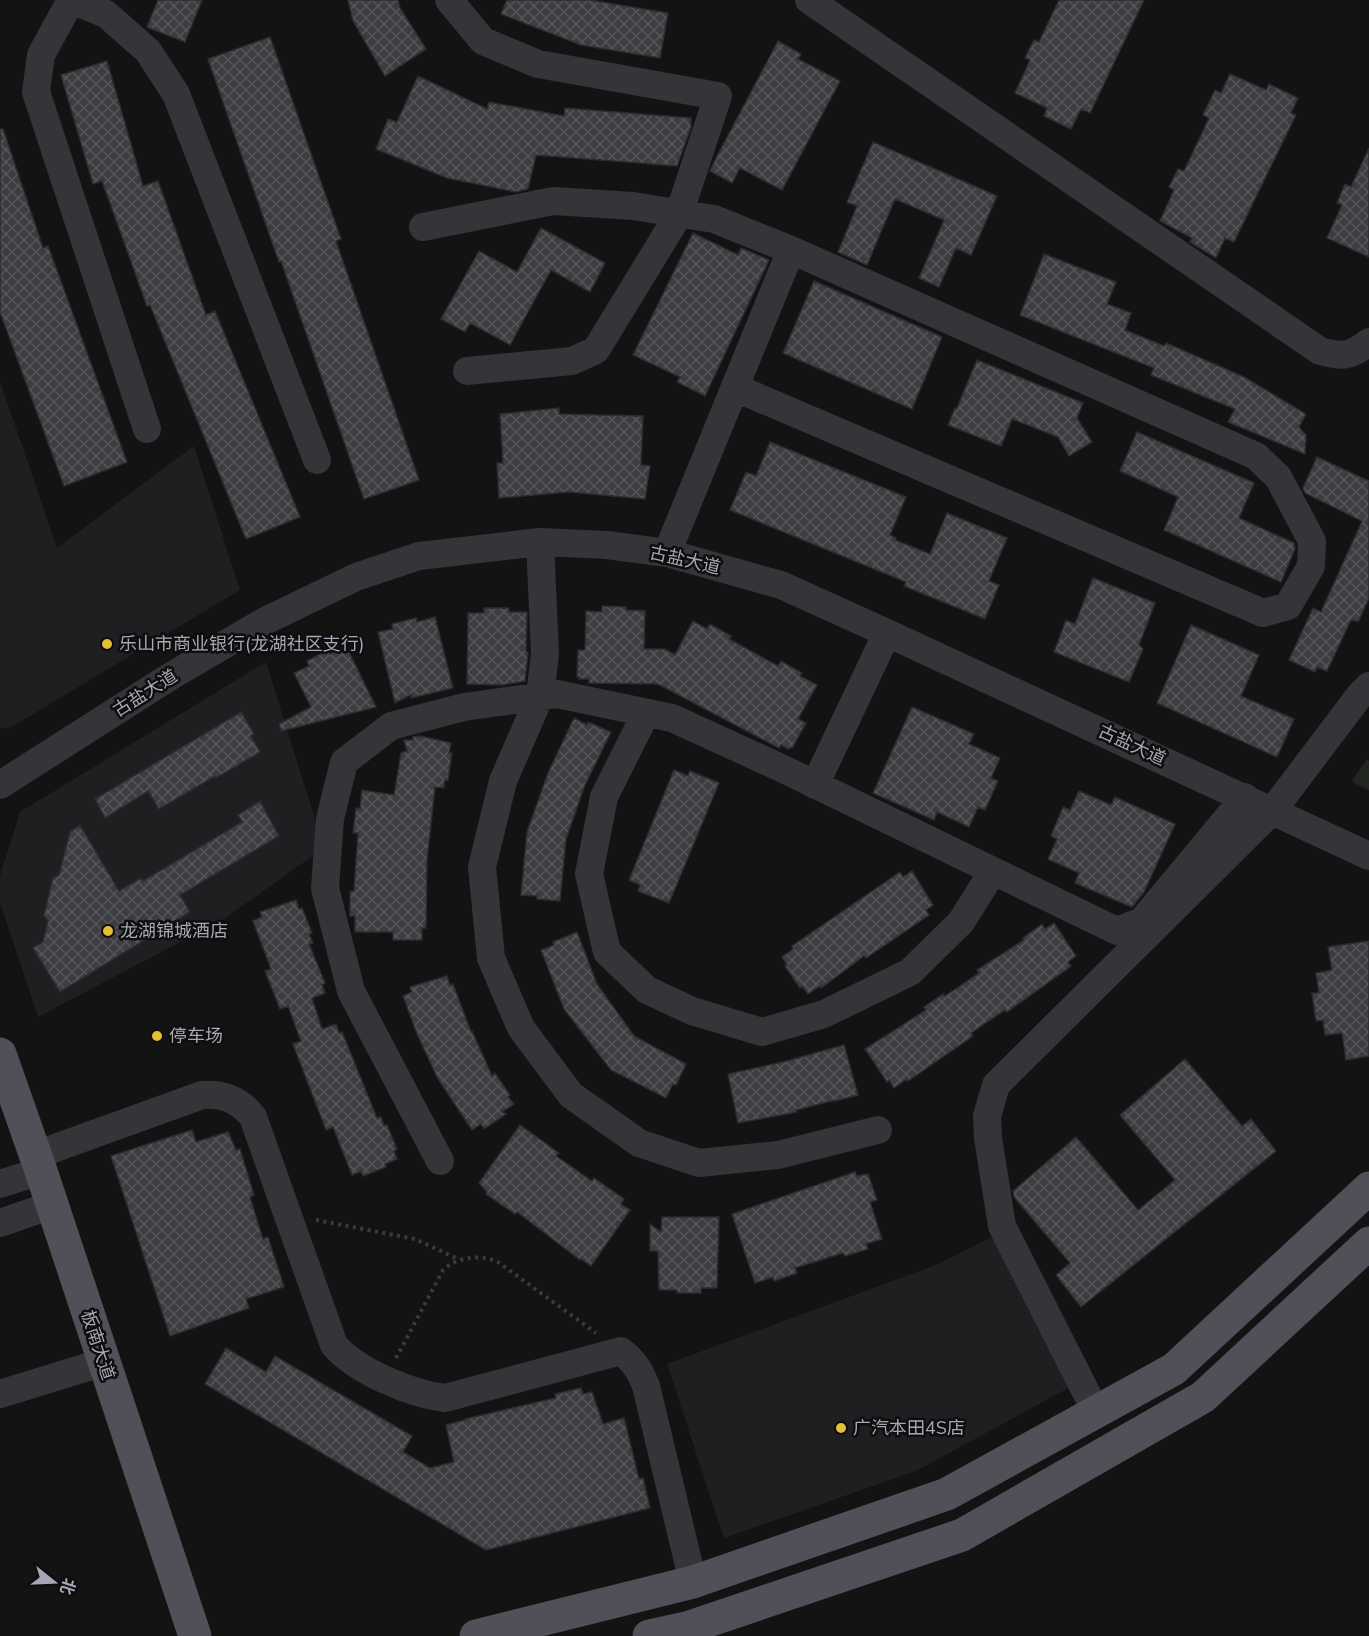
<svg xmlns="http://www.w3.org/2000/svg" width="1369" height="1636" viewBox="0 0 1369 1636" font-family="'Nunito Sans','Noto Sans SC',sans-serif">
<style>
.built{fill:#1f1f21}
.grass{fill:#1f2720}
.building{fill:url(#building-cross-hatch);stroke:#2d2d30;stroke-width:1.5}
.lines{fill:none;stroke-linecap:round;stroke-linejoin:round}
.path{stroke:#3a3b40;stroke-width:4;stroke-dasharray:3 4.5;stroke-linecap:butt}
.minor{stroke:#343439;stroke-width:28}
.major{stroke:#505158;stroke-width:33}
.poi-dot{fill:#e6be38;stroke:#0e0e0f;stroke-width:2}
.labels{text-anchor:middle;dominant-baseline:central;stroke-width:5;stroke-linejoin:round;paint-order:stroke}
.street-label{font-size:18px;fill:#a5a8b4;stroke:#0e0e0f}
.poi-label{font-size:18px;fill:#a5a8b4;stroke:#0e0e0f;text-anchor:start}
</style>
<defs>
<pattern id="building-cross-hatch" width="8" height="8" patternUnits="userSpaceOnUse" patternTransform="scale(1.5)"><rect width="8" height="8" fill="#3d3d41"/><path d="M0 0l8 8M0 8l8-8" fill="none" stroke="#56565a"/></pattern>
</defs>
<rect width="100%" height="100%" fill="#131314"/>
<path class="built" d="M 0,381 L 57,548 L 194,446 L 240,590 L 8,729 L 0,727 Z
M 266,662 L 324,848 L 224,919 L 38,1017 L 0,903 L 0,876 L 20,812 Z
M 996,1235 L 1072,1386 L 916,1471 L 724,1538 L 667,1364 L 936,1265 Z"/>
<path class="grass" d="M 1367,759 L 1369,761 L 1369,790 L 1356,784 L 1352,780 Z"/>
<path class="building" d="M 158,0 L 202,0 L 185,42 L 147,27 Z
M 348,0 L 398,0 L 400,8 L 426,49 L 385,76 L 353,21 Z
M 507,0 L 590,0 L 668,13 L 660,58 L 581,45 L 501,14 Z
M 1059,0 L 1144,0 L 1090,113 L 1081,109 L 1071,129 L 1044,116 L 1047,108 L 1015,93 L 1030,60 L 1025,58 L 1034,40 L 1039,42 Z
M 270,37 L 341,239 L 336,241 L 419,480 L 364,499 L 281,261 L 279,262 L 208,59 Z
M 778,41 L 801,54 L 798,59 L 840,81 L 782,190 L 740,168 L 732,183 L 710,171 L 714,162 Z
M 107,61 L 143,186 L 158,181 L 206,315 L 215,311 L 300,517 L 246,539 L 150,305 L 147,306 L 102,181 L 93,184 L 61,75 Z
M 1230,74 L 1266,90 L 1269,84 L 1298,98 L 1291,113 L 1296,115 L 1234,242 L 1225,238 L 1216,258 L 1190,242 L 1192,238 L 1160,221 L 1174,190 L 1169,187 L 1178,169 L 1184,171 L 1209,118 L 1203,115 L 1215,90 L 1221,93 Z
M 418,76 L 487,109 L 489,102 L 564,116 L 565,108 L 691,118 L 691,127 L 677,166 L 536,155 L 528,189 L 516,192 L 447,178 L 376,149 L 388,119 L 397,122 Z
M 0,129 L 3,129 L 43,248 L 48,246 L 127,462 L 64,486 L 0,312 Z
M 873,142 L 997,196 L 971,255 L 956,248 L 939,287 L 919,278 L 944,220 L 895,199 L 867,265 L 838,252 L 857,206 L 847,202 Z
M 1369,148 L 1369,257 L 1327,238 L 1342,205 L 1337,203 L 1345,184 L 1351,187 Z
M 541,228 L 605,263 L 590,292 L 551,270 L 510,345 L 470,323 L 465,332 L 441,319 L 479,251 L 517,272 Z
M 693,233 L 738,255 L 741,248 L 769,260 L 705,396 L 677,382 L 680,377 L 633,355 Z
M 1044,254 L 1116,282 L 1107,304 L 1131,313 L 1125,330 L 1164,346 L 1166,343 L 1244,377 L 1306,414 L 1299,427 L 1306,435 L 1305,454 L 1228,422 L 1235,409 L 1151,375 L 1154,368 L 1020,315 Z
M 814,281 L 942,337 L 912,409 L 783,353 Z
M 977,360 L 1083,403 L 1077,418 L 1092,442 L 1069,456 L 1058,437 L 1012,419 L 1001,446 L 948,425 L 955,408 L 957,408 Z
M 559,408 L 559,414 L 643,416 L 641,465 L 650,466 L 645,499 L 569,492 L 499,498 L 497,463 L 503,463 L 500,414 Z
M 1137,432 L 1254,483 L 1239,518 L 1294,543 L 1295,549 L 1281,582 L 1164,530 L 1178,497 L 1120,471 Z
M 770,442 L 906,497 L 890,535 L 896,538 L 895,540 L 930,554 L 947,513 L 1007,538 L 989,581 L 999,585 L 985,619 L 904,586 L 906,582 L 730,510 L 746,472 L 756,476 Z
M 1317,457 L 1369,481 L 1369,598 L 1358,622 L 1352,619 L 1349,624 L 1327,671 L 1317,667 L 1315,672 L 1289,660 L 1313,608 L 1321,612 L 1362,521 L 1305,493 L 1303,488 Z
M 1093,578 L 1155,603 L 1139,645 L 1143,649 L 1129,682 L 1054,652 L 1066,620 L 1075,624 Z
M 602,606 L 626,607 L 626,610 L 645,611 L 644,649 L 665,649 L 675,655 L 693,621 L 707,629 L 710,624 L 731,636 L 729,639 L 765,659 L 778,666 L 781,661 L 802,673 L 800,676 L 817,685 L 798,719 L 806,723 L 792,748 L 790,747 L 789,749 L 781,745 L 779,748 L 658,684 L 589,683 L 589,679 L 579,679 L 580,677 L 577,677 L 578,650 L 585,650 L 586,611 L 602,612 Z
M 484,608 L 509,608 L 509,612 L 527,612 L 526,651 L 528,653 L 525,681 L 502,685 L 467,684 L 468,613 L 484,613 Z
M 435,617 L 453,688 L 411,698 L 412,694 L 395,703 L 378,632 L 393,629 L 392,624 L 416,618 L 417,622 Z
M 1191,625 L 1259,655 L 1241,696 L 1294,719 L 1277,757 L 1157,703 Z
M 346,646 L 376,707 L 281,731 L 279,724 L 311,707 L 294,673 L 309,666 L 307,661 L 328,650 L 330,654 Z
M 912,707 L 974,734 L 969,744 L 1000,758 L 991,778 L 998,781 L 985,810 L 978,807 L 969,827 L 937,812 L 934,820 L 873,793 Z
M 241,712 L 254,734 L 251,736 L 260,752 L 216,778 L 215,776 L 159,809 L 148,791 L 105,818 L 95,799 Z
M 574,718 L 587,725 L 588,722 L 611,732 L 585,785 L 566,839 L 560,901 L 537,899 L 537,896 L 521,895 L 527,832 L 548,773 Z
M 420,736 L 451,743 L 449,753 L 452,753 L 448,780 L 445,779 L 444,788 L 435,787 L 427,860 L 426,928 L 422,928 L 422,940 L 393,940 L 393,932 L 355,932 L 355,916 L 350,916 L 350,892 L 354,891 L 358,833 L 353,833 L 356,808 L 360,809 L 362,790 L 394,795 L 401,753 L 407,751 L 404,740 L 413,740 L 413,737 Z
M 674,770 L 688,776 L 690,771 L 719,783 L 669,903 L 638,891 L 640,885 L 629,880 Z
M 1079,791 L 1111,805 L 1115,797 L 1175,824 L 1144,892 L 1132,907 L 1075,883 L 1079,873 L 1048,859 L 1057,839 L 1051,836 L 1063,807 L 1070,810 Z
M 260,801 L 279,836 L 180,895 L 190,912 L 60,992 L 33,948 L 43,942 L 48,921 L 44,915 L 53,878 L 59,875 L 70,832 L 80,825 L 119,891 L 141,878 L 143,881 L 242,822 L 238,815 Z
M 912,871 L 933,905 L 926,910 L 929,915 L 866,958 L 864,956 L 821,988 L 820,986 L 808,994 L 802,986 L 800,988 L 785,966 L 787,965 L 782,957 L 793,949 L 792,946 L 900,872 L 903,877 Z
M 296,900 L 299,909 L 302,908 L 312,933 L 309,934 L 313,943 L 309,944 L 325,983 L 322,985 L 325,993 L 312,998 L 322,1029 L 336,1024 L 339,1033 L 342,1032 L 377,1118 L 381,1117 L 384,1126 L 387,1125 L 397,1149 L 394,1151 L 397,1159 L 385,1164 L 386,1167 L 363,1176 L 361,1171 L 352,1175 L 333,1127 L 326,1130 L 293,1044 L 301,1041 L 288,1006 L 280,1009 L 265,971 L 271,969 L 253,921 L 262,917 L 260,912 Z
M 1054,923 L 1076,956 L 1068,962 L 1071,966 L 1007,1012 L 1005,1010 L 971,1033 L 973,1036 L 908,1081 L 907,1079 L 894,1088 L 889,1080 L 887,1082 L 865,1049 L 926,1010 L 924,1007 L 943,994 L 945,996 L 979,973 L 977,970 L 1024,940 L 1023,938 L 1042,924 L 1045,929 Z
M 577,932 L 597,984 L 634,1036 L 686,1064 L 676,1085 L 673,1084 L 666,1098 L 611,1070 L 564,1009 L 541,950 L 554,945 L 553,942 Z
M 1369,941 L 1369,1056 L 1346,1060 L 1342,1033 L 1325,1035 L 1323,1020 L 1316,1021 L 1312,993 L 1319,993 L 1316,973 L 1332,970 L 1328,947 Z
M 447,976 L 450,985 L 453,984 L 471,1032 L 472,1031 L 492,1076 L 495,1073 L 510,1095 L 508,1097 L 514,1104 L 502,1112 L 506,1114 L 484,1129 L 481,1124 L 472,1130 L 438,1079 L 417,1034 L 403,996 L 412,992 L 410,987 Z
M 844,1045 L 858,1095 L 835,1101 L 835,1100 L 796,1110 L 797,1112 L 738,1123 L 728,1074 L 783,1062 Z
M 1185,1059 L 1242,1126 L 1251,1119 L 1276,1151 L 1081,1307 L 1056,1275 L 1070,1263 L 1014,1197 L 1013,1191 L 1076,1137 L 1138,1210 L 1175,1180 L 1120,1115 Z
M 520,1125 L 559,1153 L 556,1156 L 592,1181 L 594,1178 L 624,1199 L 621,1204 L 630,1210 L 591,1266 L 581,1259 L 580,1260 L 525,1218 L 517,1212 L 515,1214 L 486,1194 L 487,1192 L 479,1183 Z
M 192,1130 L 196,1142 L 228,1132 L 236,1150 L 240,1149 L 254,1195 L 250,1197 L 263,1239 L 268,1237 L 284,1287 L 246,1299 L 249,1308 L 170,1336 L 111,1156 Z
M 855,1172 L 857,1176 L 868,1174 L 877,1200 L 870,1202 L 882,1239 L 866,1244 L 868,1249 L 845,1256 L 843,1253 L 795,1268 L 797,1273 L 774,1281 L 773,1277 L 755,1283 L 732,1214 Z
M 662,1217 L 719,1217 L 717,1288 L 701,1288 L 701,1293 L 677,1293 L 677,1290 L 659,1290 L 658,1251 L 650,1251 L 650,1224 L 661,1232 Z
M 226,1348 L 266,1372 L 275,1356 L 412,1436 L 403,1452 L 430,1468 L 454,1462 L 446,1425 L 465,1420 L 465,1419 L 556,1398 L 555,1394 L 581,1388 L 583,1394 L 592,1392 L 603,1424 L 624,1418 L 639,1479 L 643,1478 L 650,1508 L 486,1550 L 205,1384 Z"/>
<g class="lines">
<path class="path" d="M 316,1220 L 415,1239 L 458,1259
M 396,1358 L 443,1270 C 456,1257 481,1254 498,1262 L 596,1333"/>
<path class="minor" d="M 71,0 L 106,14 L 148,51 L 176,94 L 317,460
M 71,0 L 41,55 L 36,92 L 147,429
M 449,0 L 483,41 L 538,64 L 718,96 L 679,214 L 596,350 L 572,361 L 467,371
M 809,0 L 1320,351 C 1342,357 1350,357 1369,342
M 423,227 L 553,201 L 633,206 L 714,219 L 791,250
M 540,542 L 545,654 L 540,696 L 503,781 L 482,867 L 491,958 L 521,1028 L 571,1095 L 639,1143 L 699,1163 L 778,1155 L 878,1130
M 667,553 L 791,250 L 1256,456 L 1278,477 L 1312,541 L 1311,566 L 1288,606 L 1263,613 L 736,388
M 646,713 L 604,797 L 589,874 L 607,952 L 647,990 L 692,1011 L 762,1032 L 824,1014 L 910,972 L 961,922 L 993,871
M 0,785 L 171,676 L 265,621 L 356,577 L 419,556 L 540,542 L 607,545 L 667,553 L 781,585 L 887,633 L 1369,856
M 815,785 L 887,633
M 36,1155 L 202,1095 C 223,1093 240,1100 253,1117 L 334,1345 C 356,1371 411,1394 445,1398 L 621,1351 C 634,1361 640,1371 646,1386 L 693,1582
M 440,1161 L 351,991 L 325,888 L 330,819 L 344,762 L 391,726 L 464,707 L 557,694 L 672,718 L 779,767 L 1117,931 L 1142,921 L 1245,797
M 0,1184 L 41,1171
M 0,1223 L 52,1205
M 0,1394 L 104,1362
M 1096,1412 L 1002,1226 L 988,1138 L 987,1116 L 996,1085 L 1273,810 L 1360,695 L 1369,686"/>
<path class="major" d="M 0,1054 L 41,1171 L 195,1636
M 476,1636 L 693,1582 L 947,1494 L 1174,1369 L 1369,1188
M 649,1636 L 690,1627 L 962,1535 L 1203,1397 L 1369,1243"/>
</g>
<g class="poi-dot">
<circle cx="107" cy="644" r="6"/>
<circle cx="108" cy="931" r="6"/>
<circle cx="157" cy="1036" r="6"/>
<circle cx="841" cy="1428" r="6"/>
</g>
<g class="labels">
<g class="street-label">
<text transform="translate(685 560) rotate(13)">古盐大道</text>
<text transform="translate(145 693) rotate(-32)">古盐大道</text>
<text transform="translate(1132 745) rotate(25)">古盐大道</text>
<text transform="translate(98 1345) rotate(72)">板南大道</text>
</g>
<g class="poi-label">
<text x="119" y="644">乐山市商业银行(龙湖社区支行)</text>
<text x="120" y="931">龙湖锦城酒店</text>
<text x="169" y="1036">停车场</text>
<text x="853" y="1428">广汽本田4S店</text>
</g>
</g>
<g transform="translate(54 1582) rotate(108)" stroke="#0e0e0f" stroke-width="4.5" paint-order="stroke">
<path d="M0-4.5L10 22L0 15L-10 22Z" fill="#a5a8b4"/>
<text y="-9" font-size="16" font-weight="bold" text-anchor="middle" fill="#a5a8b4">北</text>
</g>
</svg>
